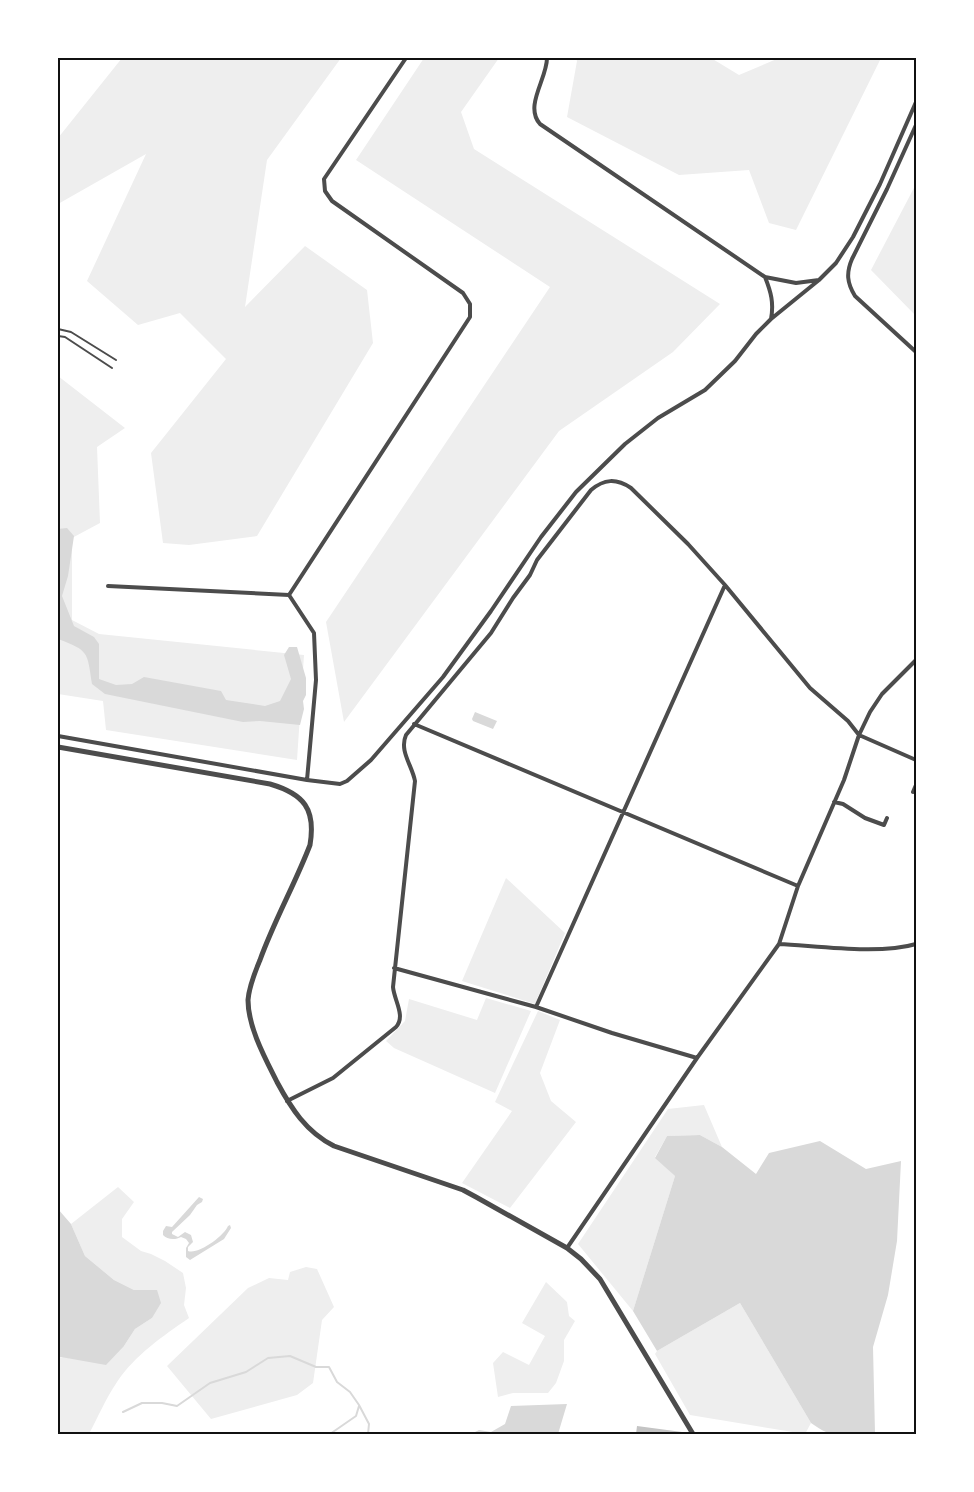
<svg xmlns="http://www.w3.org/2000/svg" width="974" height="1492" viewBox="0 0 974 1492" font-family="'DM Sans',sans-serif">
<style>
.green{fill:#eee}
.water{fill:#d9d9d9}
.lines{fill:none;stroke-linecap:round;stroke-linejoin:round}
.stream{stroke:#d9d9d9;stroke-width:2}
.building{fill:#c4c4c4}
.service{stroke:#4c4c4c;stroke-width:2}
.minor{stroke:#4c4c4c;stroke-width:4}
.tertiary{stroke:#4c4c4c;stroke-width:5}
.neatline{fill:none;stroke:#111;stroke-width:2}
</style>
<rect width="100%" height="100%" fill="#fff"/>
<path class="green" d="M 122,58 L 341,58 L 267,160 L 245,307 L 305,246 L 367,290 L 373,343 L 257,536 L 189,545 L 163,543 L 151,453 L 226,359 L 180,313 L 138,325 L 87,281 L 146,154 L 58,204 L 58,138 Z
M 424,58 L 499,58 L 461,112 L 474,149 L 720,304 L 673,352 L 559,431 L 344,722 L 326,622 L 550,287 L 356,160 Z
M 576,58 L 711,58 L 739,75 L 779,58 L 881,58 L 796,230 L 769,223 L 749,170 L 679,175 L 567,117 L 577,61 Z
M 916,184 L 916,316 L 871,270 Z
M 58,376 L 125,428 L 97,447 L 100,523 L 72,538 L 72,620 L 99,634 L 304,655 L 297,760 L 106,730 L 103,701 L 58,694 Z
M 506,878 L 565,933 L 535,1004 L 462,981 Z
M 486,998 L 531,1011 L 495,1093 L 394,1048 L 386,1041 L 405,1021 L 409,999 L 477,1020 Z
M 538,1011 L 560,1020 L 540,1073 L 551,1101 L 576,1122 L 510,1208 L 462,1183 L 512,1111 L 495,1102 Z
M 704,1105 L 722,1147 L 700,1135 L 667,1136 L 655,1157 L 675,1176 L 633,1311 L 578,1244 L 668,1109 Z
M 118,1187 L 134,1202 L 122,1219 L 122,1237 L 141,1251 L 151,1254 L 165,1261 L 183,1273 L 186,1288 L 184,1305 L 189,1318 C 163,1336 135,1355 117,1382 C 106,1398 98,1417 89,1434 L 58,1434 L 58,1358 L 124,1346 L 135,1329 L 152,1318 L 157,1290 L 134,1290 L 114,1280 L 85,1256 L 71,1224 Z
M 306,1267 L 317,1269 L 334,1307 L 322,1320 L 313,1383 L 297,1395 L 211,1419 L 167,1366 L 248,1288 L 269,1278 L 288,1280 L 290,1272 Z
M 546,1282 L 567,1302 L 569,1316 L 575,1321 L 564,1340 L 564,1361 L 556,1383 L 548,1393 L 513,1393 L 498,1397 L 493,1363 L 503,1352 L 529,1365 L 545,1336 L 522,1323 Z
M 740,1303 L 811,1423 L 805,1434 L 690,1415 L 655,1354 L 657,1351 Z"/>
<path class="water" d="M 67,528 L 74,536 L 68,576 L 62,596 L 74,626 L 94,637 L 99,644 L 99,679 L 116,685 L 132,684 L 144,677 L 221,691 L 226,700 L 265,706 L 280,701 L 291,679 L 284,655 L 289,647 L 297,647 L 306,678 L 306,695 L 303,701 L 304,709 L 300,725 L 260,721 L 243,722 L 105,694 L 92,684 C 87,651 89,651 58,639 L 58,529 Z
M 475,712 L 497,721 L 493,729 L 473,721 L 472,719 Z
M 700,1135 L 722,1147 L 756,1174 L 769,1153 L 820,1141 L 866,1169 L 901,1161 L 897,1241 L 888,1295 L 873,1347 L 875,1433 C 864,1436 837,1437 826,1432 C 821,1430 816,1426 811,1423 L 740,1303 L 657,1351 L 633,1311 L 675,1176 L 655,1158 L 667,1136 Z
M 199,1197 L 203,1199 L 202,1202 L 197,1205 L 190,1215 L 172,1232 L 172,1234 L 178,1237 L 185,1232 L 191,1235 L 193,1242 L 188,1247 L 188,1251 C 198,1255 224,1236 228,1226 L 230,1225 L 231,1228 L 224,1239 L 190,1260 L 186,1257 L 186,1248 L 189,1243 L 186,1239 L 181,1237 C 176,1240 167,1240 163,1235 L 163,1231 L 166,1226 L 172,1227 Z
M 58,1209 L 71,1224 L 85,1256 L 114,1280 L 134,1290 L 157,1290 L 161,1303 L 152,1318 L 135,1329 L 124,1346 L 106,1365 L 61,1357 L 58,1358 Z
M 567,1404 L 558,1434 L 471,1434 L 479,1430 L 491,1432 L 505,1424 L 511,1406 Z"/>
<g class="lines">
<path class="stream" d="M 123,1412 L 142,1403 L 162,1403 L 177,1406 L 210,1383 L 246,1372 L 268,1358 L 290,1356 L 316,1367 L 329,1367 L 337,1382 L 350,1392 L 359,1405 L 369,1424 L 368,1434
M 330,1434 L 356,1416 L 359,1406"/>
</g>
<path class="building" d="M 637,1426 L 682,1432 L 682,1434 L 636,1434 Z"/>
<g class="lines">
<path class="service" d="M 58,329 L 71,332 L 116,360
M 58,336 L 65,337 L 112,368"/>
<path class="minor" d="M 547,58 C 547,79 524,106 540,124 L 765,277 C 771,292 774,303 771,319
M 916,125 L 887,189 L 852,259 C 846,273 847,283 855,296 L 916,352
M 765,277 L 796,283 L 819,280
M 108,586 L 289,595
M 289,595 L 470,317 L 470,304 L 463,293 L 332,201 L 325,191 L 324,179 L 406,58
M 289,595 L 314,633 L 316,680 L 307,780
M 414,724 L 798,886
M 58,736 L 307,780 L 340,784 L 347,781 L 371,760 L 443,677 L 491,611 L 541,537 L 576,492 L 625,444 L 658,418 L 705,390 L 735,361 L 756,334 L 771,319 L 819,280 L 836,263 L 853,237 L 880,184 L 916,102
M 913,792 L 916,785
M 834,802 L 843,804 L 865,818 L 884,825 L 887,818
M 779,944 C 818,946 879,955 916,944
M 394,968 L 536,1007 L 612,1033 L 697,1058
M 536,1007 L 725,585
M 287,1101 L 333,1078 L 396,1027 C 406,1016 394,1000 393,987 L 415,781 C 412,765 399,751 406,735 L 491,633 L 513,598 L 530,575 L 537,560 L 591,490 C 604,479 616,478 631,488 L 688,544 L 725,585 L 810,688 L 848,721 L 859,735 L 916,760
M 567,1248 L 697,1058 L 779,944 L 798,886 L 844,780 L 859,735 L 870,712 L 882,694 L 916,660"/>
<path class="tertiary" d="M 58,747 L 270,784 C 304,794 316,809 310,845 C 295,884 274,921 260,960 C 255,972 249,986 248,1000 C 248,1027 265,1058 277,1082 C 291,1108 306,1132 334,1146 L 463,1190 L 476,1197 L 567,1248 L 581,1259 L 600,1279 L 693,1434"/>
</g>
<rect width="974" height="1492" fill="none" stroke="#ffffff" stroke-width="118"/>
<rect x="59" y="59" width="856" height="1374" class="neatline"/>
</svg>
